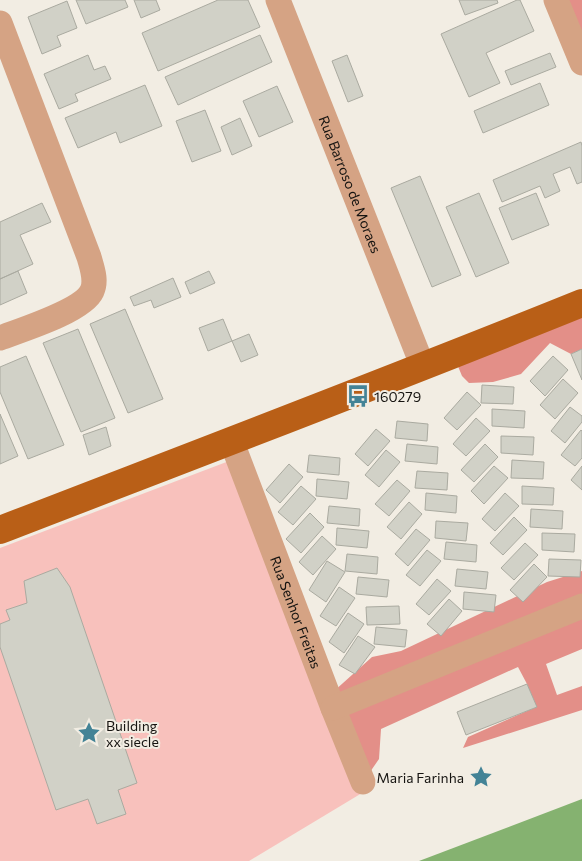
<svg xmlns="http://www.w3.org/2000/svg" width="582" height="861" viewBox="0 0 582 861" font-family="Commissioner,sans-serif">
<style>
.green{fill:#f8c1bc}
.forest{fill:#e38f88}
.water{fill:#85b270}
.building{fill:#d1d1c7;stroke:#aaaaa0}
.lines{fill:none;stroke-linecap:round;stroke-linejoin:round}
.minor{stroke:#d5a384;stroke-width:25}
.major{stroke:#b95f17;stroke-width:28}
.labels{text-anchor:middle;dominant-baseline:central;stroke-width:4;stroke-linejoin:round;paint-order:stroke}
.street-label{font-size:14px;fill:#161411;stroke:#f2ede3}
.poi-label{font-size:14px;fill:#161411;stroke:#f2ede3;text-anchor:start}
</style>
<rect width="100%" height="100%" fill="#f2ede3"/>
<path class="green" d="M 237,458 L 362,793 L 249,861 L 0,861 L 0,548 Z"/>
<path class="forest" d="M 566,0 L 582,0 L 582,41 Z
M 582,312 L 582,349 L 571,354 L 550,343 L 521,374 L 493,382 L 469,383 L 462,376 L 455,359 Z
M 582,571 L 582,649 L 546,664 L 557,695 L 582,686 L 582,710 L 463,748 L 468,737 L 536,707 L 527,684 L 518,667 L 381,729 L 379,759 L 370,772 L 333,692 L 372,657 L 401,651 L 547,582 Z"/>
<path class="water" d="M 582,799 L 582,861 L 419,861 Z"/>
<path class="building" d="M 76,0 L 125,0 L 128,7 L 86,24 Z
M 134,0 L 156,0 L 160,10 L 141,18 Z
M 218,0 L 248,0 L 260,27 L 158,71 L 142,33 Z
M 459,0 L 497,0 L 498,3 L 465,15 Z
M 517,0 L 520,0 L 534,31 L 486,53 L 500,83 L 469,97 L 441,34 Z
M 67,1 L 77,28 L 57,36 L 61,46 L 42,54 L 28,17 Z
M 260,35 L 272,62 L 178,105 L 165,77 Z
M 550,53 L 556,67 L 511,85 L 505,71 Z
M 88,55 L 94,70 L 105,66 L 111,79 L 75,94 L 78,101 L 59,109 L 44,74 Z
M 347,55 L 363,96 L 348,102 L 332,61 Z
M 540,83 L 549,105 L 483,133 L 474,111 Z
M 145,85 L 162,126 L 120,143 L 116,132 L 78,148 L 65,118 Z
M 277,86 L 293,122 L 259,137 L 243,101 Z
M 205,110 L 221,151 L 192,162 L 176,121 Z
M 240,118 L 252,146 L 232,155 L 221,127 Z
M 581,142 L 582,146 L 582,182 L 577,184 L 570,167 L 553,174 L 560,191 L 545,198 L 540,186 L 502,202 L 493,180 Z
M 420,176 L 461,275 L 432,287 L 391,188 Z
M 479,193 L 509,263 L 476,277 L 446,207 Z
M 536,193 L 549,225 L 512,240 L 499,208 Z
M 42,203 L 51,222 L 20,235 L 33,264 L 0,279 L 0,222 Z
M 18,271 L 27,293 L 0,305 L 0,279 Z
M 209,271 L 215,283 L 190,294 L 185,282 Z
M 173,278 L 181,297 L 154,308 L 151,300 L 134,306 L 130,297 Z
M 125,309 L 163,399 L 128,413 L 90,324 Z
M 223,319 L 232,341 L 208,351 L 199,328 Z
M 78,329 L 115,418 L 81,432 L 43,343 Z
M 249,334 L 258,355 L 241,362 L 232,341 Z
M 582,349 L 582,380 L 571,354 Z
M 26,356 L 64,445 L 28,459 L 0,392 L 0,367 Z
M 553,356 L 568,370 L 545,396 L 530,381 Z
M 563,379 L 578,393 L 555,419 L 540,405 Z
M 482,385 L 514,387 L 513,404 L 481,403 Z
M 467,392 L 481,405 L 457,430 L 444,418 Z
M 570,407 L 582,416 L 582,422 L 565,443 L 551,431 Z
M 492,409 L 525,411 L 524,428 L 492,426 Z
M 0,414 L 18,456 L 0,464 Z
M 476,418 L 490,431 L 466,456 L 453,444 Z
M 397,421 L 428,424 L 427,441 L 395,438 Z
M 106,427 L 111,446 L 89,455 L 83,435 Z
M 376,429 L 390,441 L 368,466 L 355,454 Z
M 581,430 L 582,431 L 582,458 L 575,466 L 561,455 Z
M 501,436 L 534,437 L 533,455 L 501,453 Z
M 407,444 L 438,447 L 437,464 L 405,461 Z
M 485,444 L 498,457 L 474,482 L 461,470 Z
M 386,450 L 400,462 L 379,487 L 365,475 Z
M 309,455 L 340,458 L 339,475 L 307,472 Z
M 512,460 L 544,462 L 543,479 L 511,478 Z
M 289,464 L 303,477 L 280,503 L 266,490 Z
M 494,466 L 508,478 L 484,504 L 471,491 Z
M 582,466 L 582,490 L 571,480 Z
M 417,471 L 448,473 L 447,490 L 415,488 Z
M 317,479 L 349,482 L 347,499 L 316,496 Z
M 397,480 L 410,491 L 389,516 L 375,504 Z
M 301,486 L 316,499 L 293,525 L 278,512 Z
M 522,486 L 554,488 L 553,505 L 522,504 Z
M 426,493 L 457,496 L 456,513 L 425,510 Z
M 505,493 L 519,506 L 495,531 L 482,519 Z
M 409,502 L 422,514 L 401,539 L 387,527 Z
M 329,506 L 360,509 L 359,526 L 327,523 Z
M 531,509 L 563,511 L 562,529 L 530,527 Z
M 310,513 L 324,527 L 301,553 L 286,539 Z
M 514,517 L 527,530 L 503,555 L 490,543 Z
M 436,521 L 468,523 L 466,541 L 435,538 Z
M 337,528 L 369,531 L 367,548 L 336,545 Z
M 416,529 L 430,540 L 408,566 L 395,554 Z
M 542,533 L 575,534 L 574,552 L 542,550 Z
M 322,536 L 336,549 L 313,575 L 299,562 Z
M 446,542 L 477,545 L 476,562 L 444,559 Z
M 525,543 L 538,555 L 514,580 L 501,568 Z
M 427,550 L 441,561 L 420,586 L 406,575 Z
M 347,554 L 378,557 L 377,574 L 345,571 Z
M 549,559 L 581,560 L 580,577 L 548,576 Z
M 327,561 L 345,572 L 326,602 L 309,590 Z
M 534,564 L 547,577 L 523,602 L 510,590 Z
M 57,568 L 70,587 L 137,783 L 118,790 L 126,814 L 97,824 L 88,799 L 56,810 L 0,647 L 0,624 L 10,620 L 6,610 L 27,603 L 24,581 Z
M 457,569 L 488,572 L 486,589 L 455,586 Z
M 358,577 L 389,580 L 387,597 L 356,594 Z
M 437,579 L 451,591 L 429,615 L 416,604 Z
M 339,587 L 355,598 L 336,626 L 320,616 Z
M 464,592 L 496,595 L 494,612 L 463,609 Z
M 449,599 L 462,611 L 441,636 L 427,624 Z
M 399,606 L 400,624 L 367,625 L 366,607 Z
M 348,613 L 364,624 L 344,653 L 329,642 Z
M 376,627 L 407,630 L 405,647 L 374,644 Z
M 358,636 L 375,647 L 355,674 L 339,665 Z
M 527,684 L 537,707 L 466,735 L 457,712 Z"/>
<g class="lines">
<g class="minor">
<path id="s1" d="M 278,0 L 423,367"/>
<path d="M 556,0 L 582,63"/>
<path d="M 0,23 L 89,257 C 92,268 97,280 92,291 C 83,311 21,330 0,338"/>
<path id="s2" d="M 231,440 L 333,708 L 363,782"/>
<path d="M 333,708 L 582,606"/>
</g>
<path class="major" d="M 0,530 C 194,455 389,381 582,303"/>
</g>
<defs>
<symbol id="bus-bare" viewBox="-9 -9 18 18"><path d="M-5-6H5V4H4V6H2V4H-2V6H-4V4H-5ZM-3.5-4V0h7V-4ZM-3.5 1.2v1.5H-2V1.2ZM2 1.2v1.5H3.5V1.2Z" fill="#438396" stroke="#f2ede3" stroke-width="2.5" paint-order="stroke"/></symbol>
<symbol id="sight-bare" viewBox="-9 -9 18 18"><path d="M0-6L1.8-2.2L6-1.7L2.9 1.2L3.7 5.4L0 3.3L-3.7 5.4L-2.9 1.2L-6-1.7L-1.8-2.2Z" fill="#438396" stroke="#f2ede3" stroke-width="2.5" paint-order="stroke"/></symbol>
</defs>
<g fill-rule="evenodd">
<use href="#bus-bare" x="342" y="380" width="32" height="32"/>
<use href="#sight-bare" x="73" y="717" width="32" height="32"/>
<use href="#sight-bare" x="465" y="761" width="32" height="32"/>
</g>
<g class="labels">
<g class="street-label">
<text stroke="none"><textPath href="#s1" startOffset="198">Rua Barroso de Moraes</textPath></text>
<text stroke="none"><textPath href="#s2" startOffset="184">Rua Senhor Freitas</textPath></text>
</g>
<g class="poi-label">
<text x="374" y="396">160279</text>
<text x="106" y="725">Building<tspan x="106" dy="16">xx siecle</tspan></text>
<text x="464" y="777" text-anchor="end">Maria Farinha</text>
</g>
</g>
</svg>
